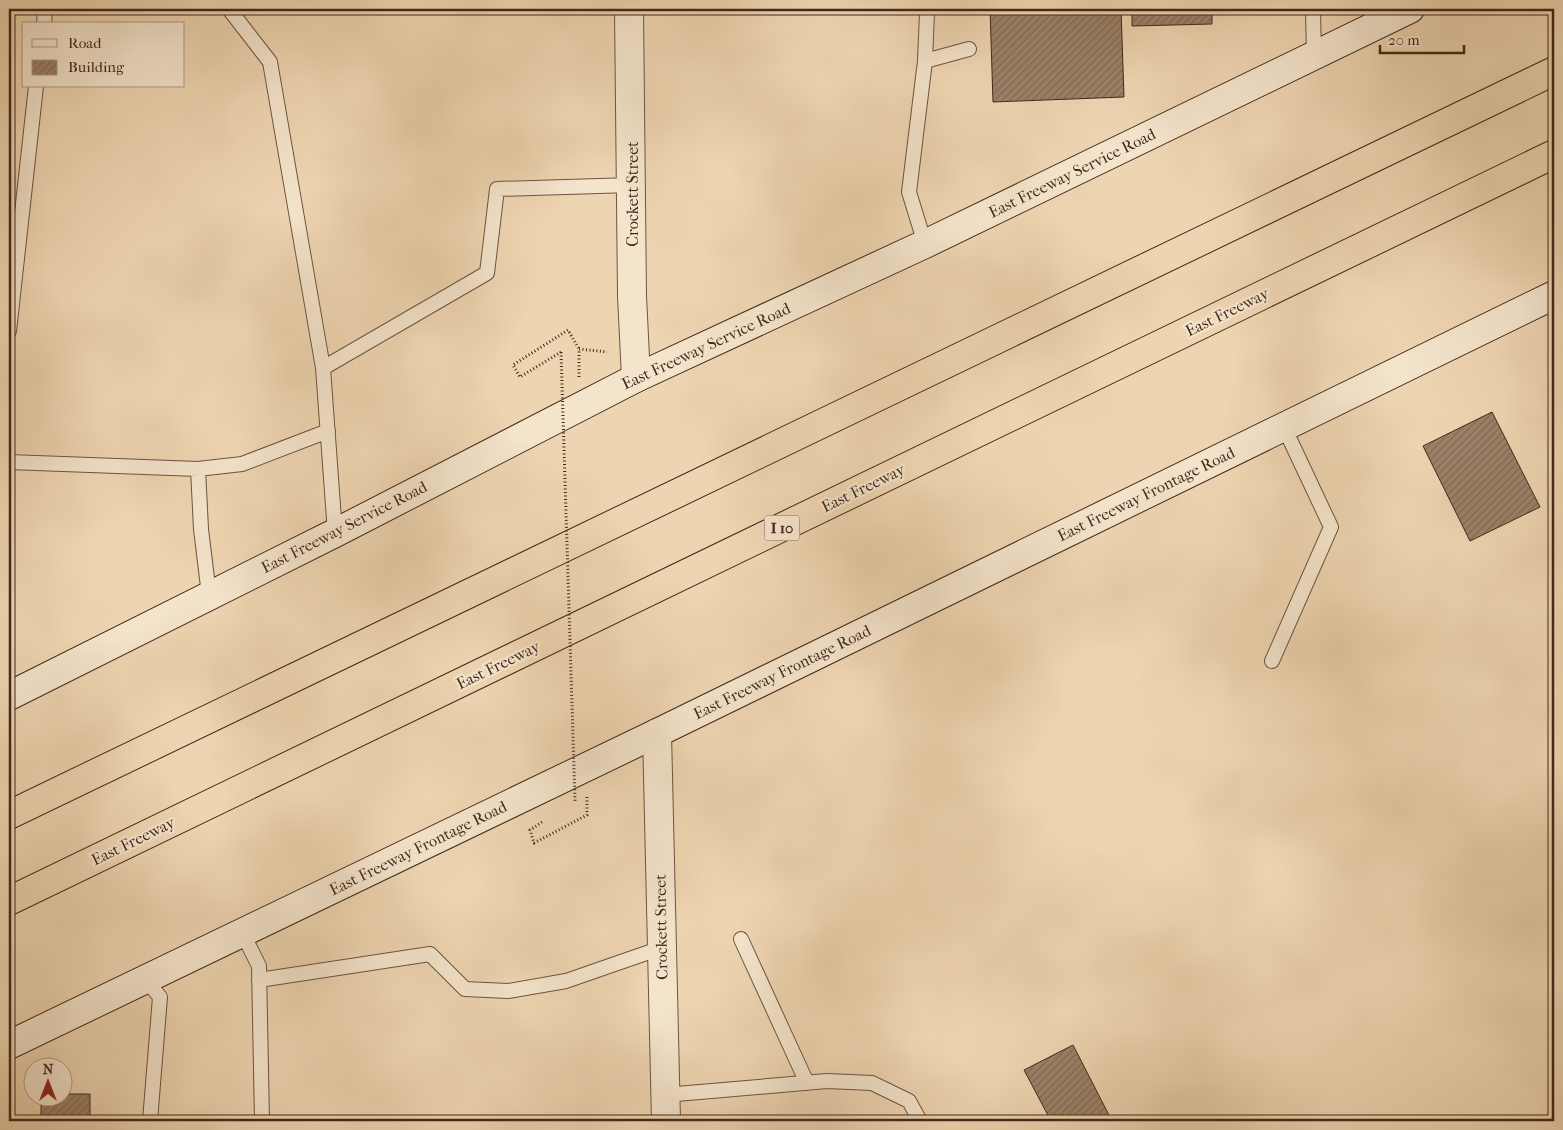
<svg xmlns="http://www.w3.org/2000/svg" width="1563" height="1130" viewBox="0 0 1563 1130" font-family="'IM FELL French Canon',serif">
<style>
.building{fill:url(#building-hatch);stroke:#43281a}
.lines{fill:none;stroke-linecap:round;stroke-linejoin:round}
.lane-casing{stroke:#6e5340;stroke-width:16}
.street-casing{stroke:#6e5340;stroke-width:30}
.secondary-casing{stroke:#43281a;stroke-width:30}
.highway-casing{stroke:#43281a;stroke-width:30}
.path{stroke:#43281a;stroke-width:3;stroke-dasharray:1 2.5;stroke-linecap:butt}
.lane{stroke:#f4e4cc;stroke-width:14}
.street{stroke:#f4e4cc;stroke-width:28}
.secondary{stroke:#f4e4cc;stroke-width:28}
.highway{stroke:#eed5b1;stroke-width:28}
.path-bridge{stroke:#43281a;stroke-width:3;stroke-dasharray:1 2.5;stroke-linecap:butt}
.labels{text-anchor:middle;dominant-baseline:central;stroke-width:4.5;stroke-linejoin:round;paint-order:stroke}
.shield{fill:#f4e4cc;stroke:#78604f;stroke-width:1}
.shield-label{font-size:15px;font-weight:bold;fill:#43281a}
.street-label{font-size:16px;fill:#43281a;stroke:#f4e4cc}
</style>
<defs>
<pattern id="building-hatch" width="6" height="6" patternUnits="userSpaceOnUse" patternTransform="scale(1.25)"><rect width="6" height="6" fill="#9c8269"/><path d="M-1 1l2-2M0 6l6-6M5 7l2-2" fill="none" stroke="#816a56"/></pattern>
</defs>
<rect width="100%" height="100%" fill="#eed5b1"/>
<filter id="stains"><feTurbulence type="fractalNoise" baseFrequency=".004" numOctaves="4"/><feColorMatrix values="0 0 0 0 .2 0 0 0 0 .09 0 0 0 0 .02 0 0 0 .5 -.17"/></filter>
<radialGradient id="worn" r=".72"><stop offset=".6" stop-color="#630" stop-opacity="0"/><stop offset="1" stop-color="#630" stop-opacity=".3"/></radialGradient>
<path class="building" d="M 990,9 L 1121,9 L 1124,97 L 993,102 Z
M 1132,9 L 1212,9 L 1212,24 L 1132,26 Z
M 1492,412 L 1540,507 L 1470,541 L 1423,446 Z
M 1073,1045 L 1111,1119 L 1105,1121 L 1051,1121 L 1024,1070 Z
M 62,1094 L 90,1094 L 90,1121 L 41,1121 L 41,1098 L 62,1098 Z"/>
<g class="lines">
<defs>
<path id="lane" d="M 229,9 L 270,62 L 323,368 L 335,533
M 924,9 L 927,13 L 925,61
M 1313,9 L 1314,56
M 44,24 L 45,9
M 925,244 L 909,192 L 925,61 L 969,49
M 9,331 L 36,86
M 323,368 L 487,273 L 497,189 L 632,185
M 9,462 L 198,469
M 209,595 L 201,529 L 198,469 L 242,464 L 328,431
M 1272,661 L 1331,527 L 1284,427
M 242,932 L 259,966 L 262,1121
M 741,939 L 807,1083
M 146,980 L 160,997 L 150,1121
M 259,980 L 430,954 L 465,989 L 508,991 L 566,981 L 661,948
M 665,1095 L 827,1081 L 872,1083 L 909,1101 L 920,1121"/>
<path id="street" d="M 629,9 L 632,296 L 636,378
M 657,733 L 666,1121"/>
<path id="secondary" d="M 9,696 L 335,533 L 636,378 L 925,244 L 1410,9
M 9,1045 L 657,733 L 1554,295"/>
<path id="highway" d="M 9,815 L 1554,71
M 9,901 L 1554,154"/>
</defs>
<use href="#lane" class="lane-casing"/>
<use href="#street" class="street-casing"/>
<use href="#secondary" class="secondary-casing"/>
<use href="#highway" class="highway-casing"/>
<path class="path" d="M 561,352 L 520,377 L 513,365 L 568,330 L 579,349
M 579,377 L 579,349 L 607,352
M 542,822 L 530,830 L 534,843 L 587,815 L 587,797"/>
<use href="#lane" class="lane"/>
<use href="#street" class="street"/>
<use href="#secondary" class="secondary"/>
<use href="#highway" class="highway"/>
<path class="path-bridge" d="M 561,352 L 575,801"/>
</g>
<g class="labels">
<rect class="shield" x="764.5" y="515.5" width="35" height="25" rx="4"/>
<g class="shield-label">
<text x="782" y="528">I 10</text>
</g>
<g class="street-label">
<text transform="translate(1072 173) rotate(-26)">East Freeway Service Road</text>
<text transform="translate(632 194) rotate(-90)">Crockett Street</text>
<text transform="translate(1227 312) rotate(-26)">East Freeway</text>
<text transform="translate(706 346) rotate(-25)">East Freeway Service Road</text>
<text transform="translate(863 488) rotate(-26)">East Freeway</text>
<text transform="translate(1146 494) rotate(-26)">East Freeway Frontage Road</text>
<text transform="translate(344 527) rotate(-27)">East Freeway Service Road</text>
<text transform="translate(498 665) rotate(-26)">East Freeway</text>
<text transform="translate(782 672) rotate(-26)">East Freeway Frontage Road</text>
<text transform="translate(133 841) rotate(-26)">East Freeway</text>
<text transform="translate(418 848) rotate(-26)">East Freeway Frontage Road</text>
<text transform="translate(661 927) rotate(-91)">Crockett Street</text>
</g>
</g>
<rect width="1563" height="1130" fill="none" stroke="#eed5b1" stroke-width="30"/>
<rect x="10" y="10" width="1543" height="1110" fill="none" stroke="#43281a" stroke-width="2.5"/>
<rect x="15" y="15" width="1533" height="1100" fill="none" stroke="#43281a"/>
<rect x="22" y="22" width="162" height="65" fill="#f4e4cc" stroke="#ad9985"/>
<rect x="32" y="39" width="25" height="8" fill="#f4e4cc" stroke="#ad9985"/>
<text x="68" y="48" font-size="15" fill="#43281a">Road</text>
<rect x="32" y="60" width="25" height="15" fill="url(#building-hatch)" stroke="#ad9985"/>
<text x="68" y="72" font-size="15" fill="#43281a">Building</text>
<g transform="translate(48 1082)"><circle r="24" fill="#f4e4cc" stroke="#ad9985"/>
<path d="M0-4L9 19L0 12L-9 19Z" fill="#8f2418"/>
<text y="-8" font-size="14" font-weight="bold" text-anchor="middle" fill="#43281a">N</text>
</g>
<path d="M1380 45v8h84v-8" fill="none" stroke="#43281a" stroke-width="2.5"/>
<text x="1388" y="45" font-size="15" fill="#43281a" stroke="#f4e4cc" stroke-width="4" paint-order="stroke">20 m</text>
<rect width="100%" height="100%" filter="url(#stains)"/>
<rect width="100%" height="100%" fill="url(#worn)"/>
</svg>
